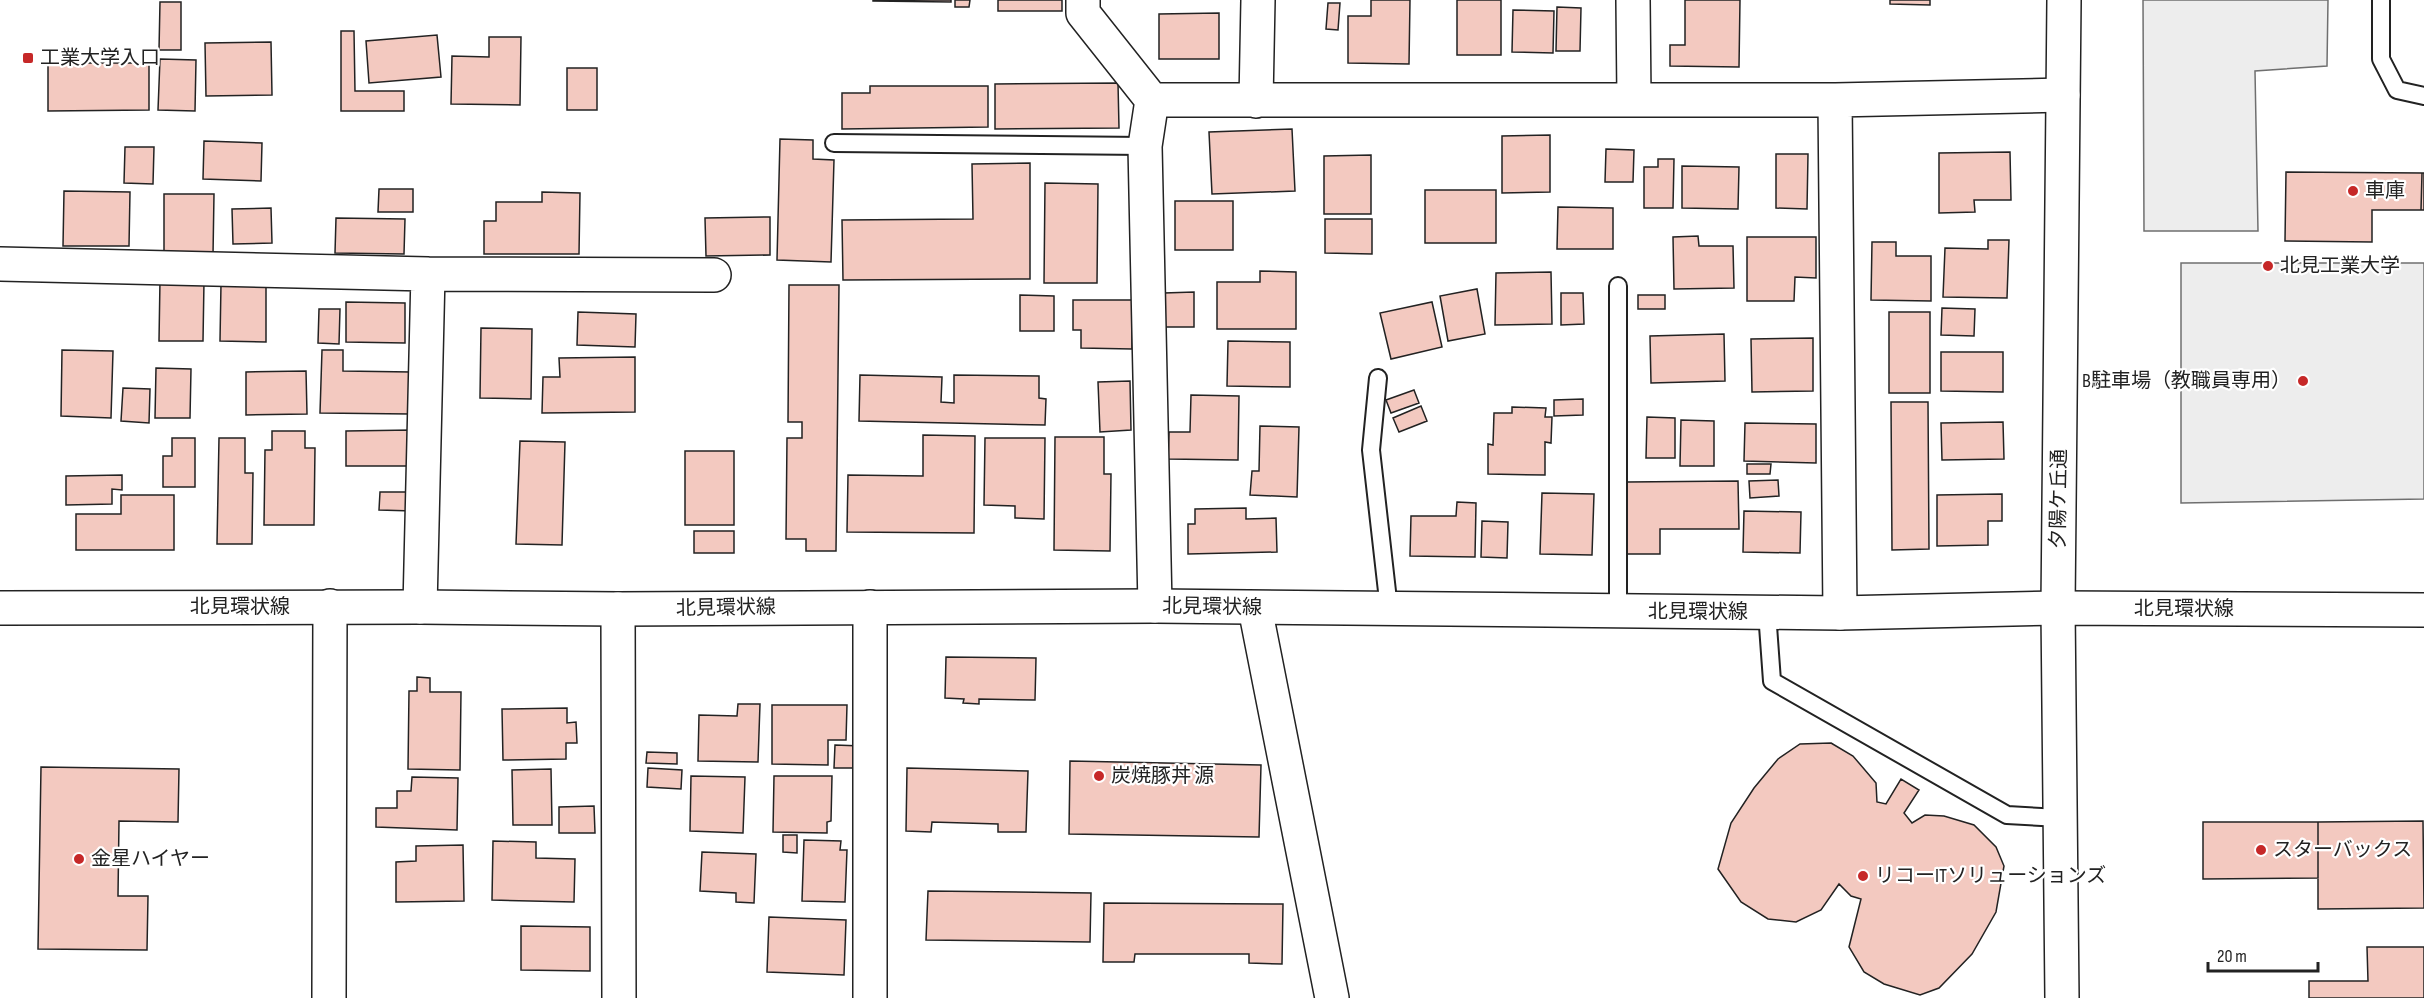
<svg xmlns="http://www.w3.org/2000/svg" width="2424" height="998" viewBox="0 0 2424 998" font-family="'Sofia Sans Condensed','Noto Sans JP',sans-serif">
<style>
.parking{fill:#ededed;stroke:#6f6f6f;stroke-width:1.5}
.building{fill:#f3c9c0;stroke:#222;stroke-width:1.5}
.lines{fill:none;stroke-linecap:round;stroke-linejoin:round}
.service-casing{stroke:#222;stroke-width:20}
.minor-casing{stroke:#222;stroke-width:36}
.tertiary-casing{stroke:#222;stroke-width:36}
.secondary-casing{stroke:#222;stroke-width:36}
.service{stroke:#fff;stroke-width:16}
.minor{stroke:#fff;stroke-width:33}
.tertiary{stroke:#fff;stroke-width:33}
.secondary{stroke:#fff;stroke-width:33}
.poi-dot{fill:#c62828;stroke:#fff;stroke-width:2}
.labels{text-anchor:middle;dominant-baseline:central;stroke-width:4.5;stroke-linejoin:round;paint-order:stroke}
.poi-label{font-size:20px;fill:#222;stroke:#fff;text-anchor:start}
.street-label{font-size:20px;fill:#222;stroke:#fff}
</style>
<rect width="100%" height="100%" fill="#fff"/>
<path class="parking" d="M 2143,0 L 2328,0 L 2327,66 L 2255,71 L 2258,231 L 2144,231 Z
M 2181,263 L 2424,263 L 2424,499 L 2181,503 Z"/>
<path class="building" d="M 873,0 L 951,0 L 951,2 L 873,1 Z
M 955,0 L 970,0 L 969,7 L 955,7 Z
M 998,0 L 1062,0 L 1062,11 L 998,11 Z
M 1371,0 L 1410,0 L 1409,64 L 1348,63 L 1348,16 L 1371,16 Z
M 1457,0 L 1501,0 L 1501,55 L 1457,55 Z
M 1685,0 L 1740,0 L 1739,67 L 1670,66 L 1670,45 L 1685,45 Z
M 1890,0 L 1930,0 L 1930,5 L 1890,4 Z
M 160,2 L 181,2 L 181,50 L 159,50 Z
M 1328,3 L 1340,3 L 1338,30 L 1326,29 Z
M 1557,7 L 1581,8 L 1580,51 L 1556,51 Z
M 1513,10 L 1554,11 L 1553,53 L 1512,52 Z
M 1219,13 L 1219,59 L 1159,59 L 1159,14 Z
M 341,31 L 354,31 L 355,91 L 404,91 L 404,111 L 341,111 Z
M 437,35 L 441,77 L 369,83 L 366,41 Z
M 489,37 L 521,37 L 520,105 L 451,104 L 452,56 L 489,57 Z
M 271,42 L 272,95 L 206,96 L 205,43 Z
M 160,59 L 196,60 L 195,111 L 158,110 Z
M 48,63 L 149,63 L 149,110 L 48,111 Z
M 567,68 L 597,68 L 597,110 L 567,110 Z
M 1118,83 L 1119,128 L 995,129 L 995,84 Z
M 870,86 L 988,86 L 988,127 L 842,129 L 842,93 L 870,93 Z
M 1292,129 L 1295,191 L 1212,194 L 1209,132 Z
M 1550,135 L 1550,192 L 1502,193 L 1502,136 Z
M 780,139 L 813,140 L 813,159 L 834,160 L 831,262 L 777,260 Z
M 204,141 L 262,143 L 261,181 L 203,179 Z
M 125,147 L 154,147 L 153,184 L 124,183 Z
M 1606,149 L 1634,150 L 1633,182 L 1605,182 Z
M 2010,152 L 2011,200 L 1974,200 L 1975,212 L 1939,213 L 1939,153 Z
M 1776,154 L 1808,154 L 1807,209 L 1776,208 Z
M 1371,155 L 1371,214 L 1324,214 L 1324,156 Z
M 1658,159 L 1674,159 L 1673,208 L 1644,208 L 1644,167 L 1658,167 Z
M 1030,163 L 1030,279 L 843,280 L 842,220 L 973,219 L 972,164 Z
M 1682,166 L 1739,167 L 1738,209 L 1682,208 Z
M 2286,172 L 2422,173 L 2421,210 L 2372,210 L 2372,242 L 2285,241 Z
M 2422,173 L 2424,173 L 2424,210 L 2421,210 Z
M 1045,183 L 1098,184 L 1097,283 L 1044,283 Z
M 379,189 L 413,189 L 413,212 L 378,212 Z
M 1425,190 L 1496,190 L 1496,243 L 1425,243 Z
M 64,191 L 130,192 L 129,246 L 63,246 Z
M 542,192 L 580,193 L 579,254 L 484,254 L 484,221 L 496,221 L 496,202 L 542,202 Z
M 164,194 L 214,194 L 213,255 L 164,255 Z
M 1175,201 L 1233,201 L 1233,250 L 1175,250 Z
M 1558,207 L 1613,208 L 1613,249 L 1557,249 Z
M 271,208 L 272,243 L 233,244 L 232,209 Z
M 770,217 L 770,255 L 706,256 L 705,218 Z
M 336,218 L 405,219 L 404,254 L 335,253 Z
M 1325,219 L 1372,219 L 1372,254 L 1325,253 Z
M 1698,236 L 1699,246 L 1733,246 L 1734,288 L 1674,289 L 1673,237 Z
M 1747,237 L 1816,237 L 1816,278 L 1795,277 L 1794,301 L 1747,301 Z
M 1988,240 L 2009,240 L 2007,298 L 1943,297 L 1945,248 L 1988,249 Z
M 1872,242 L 1896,242 L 1896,256 L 1931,256 L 1931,301 L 1871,300 Z
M 1260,271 L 1296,272 L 1296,329 L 1217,329 L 1217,282 L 1260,282 Z
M 1551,272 L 1552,324 L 1495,325 L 1496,273 Z
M 160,280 L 204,281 L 203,341 L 159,341 Z
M 221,284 L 266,285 L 266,342 L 220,341 Z
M 789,285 L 839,285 L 836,551 L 806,551 L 806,539 L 786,539 L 787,438 L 802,438 L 802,422 L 788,422 Z
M 1477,289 L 1485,334 L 1448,341 L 1440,296 Z
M 1194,292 L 1194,327 L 1165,327 L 1164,293 Z
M 1561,293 L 1583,293 L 1584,324 L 1561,325 Z
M 1020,295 L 1054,296 L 1054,331 L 1020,331 Z
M 1638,295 L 1665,295 L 1665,309 L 1638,309 Z
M 1073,300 L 1132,300 L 1132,349 L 1081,348 L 1081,330 L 1073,330 Z
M 346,302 L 405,303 L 405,343 L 346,342 Z
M 1432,302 L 1442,347 L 1391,359 L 1380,313 Z
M 1942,308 L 1975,309 L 1974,336 L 1941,335 Z
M 319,309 L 340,309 L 339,344 L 318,343 Z
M 578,312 L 636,314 L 635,347 L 577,345 Z
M 1889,312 L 1930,312 L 1930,393 L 1889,393 Z
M 481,328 L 532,329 L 531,399 L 480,398 Z
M 1724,334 L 1725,381 L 1651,383 L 1650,336 Z
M 1813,338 L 1813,391 L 1752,392 L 1751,339 Z
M 1228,341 L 1290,342 L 1290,387 L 1227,386 Z
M 62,350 L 113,351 L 111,418 L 61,416 Z
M 322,350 L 343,350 L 343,371 L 411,372 L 410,414 L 320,413 Z
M 1941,352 L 2003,352 L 2003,392 L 1941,391 Z
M 635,357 L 635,412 L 542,413 L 543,377 L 560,377 L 559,358 Z
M 156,368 L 191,369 L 190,418 L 155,418 Z
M 306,371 L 307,414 L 246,415 L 246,372 Z
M 860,375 L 942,377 L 941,402 L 954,403 L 954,375 L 1039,376 L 1039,398 L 1046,399 L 1045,425 L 859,421 Z
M 1130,381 L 1131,430 L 1100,432 L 1098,382 Z
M 123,388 L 150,389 L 149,423 L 121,421 Z
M 1414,390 L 1419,403 L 1391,413 L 1386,400 Z
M 1191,395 L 1239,396 L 1238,460 L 1168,459 L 1169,432 L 1190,432 Z
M 1583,399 L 1583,415 L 1554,416 L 1554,400 Z
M 1891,402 L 1928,402 L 1929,549 L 1892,550 Z
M 1421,406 L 1427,421 L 1399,432 L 1393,418 Z
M 1512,407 L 1546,408 L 1545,417 L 1552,417 L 1551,443 L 1545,442 L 1545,475 L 1488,474 L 1488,444 L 1493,445 L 1494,413 L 1512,413 Z
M 1647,417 L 1675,418 L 1675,458 L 1646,458 Z
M 1681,420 L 1714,421 L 1714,466 L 1680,466 Z
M 2003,422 L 2004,459 L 1942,460 L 1941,423 Z
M 1745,423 L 1816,424 L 1816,463 L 1744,461 Z
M 1260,426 L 1299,427 L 1297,497 L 1250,495 L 1252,471 L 1259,471 Z
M 412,430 L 412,466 L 346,466 L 346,431 Z
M 272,431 L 305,431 L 305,448 L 315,448 L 314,525 L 264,525 L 265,450 L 272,450 Z
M 923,435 L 975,436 L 974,533 L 847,532 L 848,475 L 923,476 Z
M 1055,437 L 1104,437 L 1104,474 L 1111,474 L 1110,551 L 1054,550 Z
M 172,438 L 195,438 L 195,487 L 163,487 L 163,456 L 172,456 Z
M 219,438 L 245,438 L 245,473 L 253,473 L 252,544 L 217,544 Z
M 985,438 L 1045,438 L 1044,519 L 1015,518 L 1015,506 L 984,505 Z
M 520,441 L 565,442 L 562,545 L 516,544 Z
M 685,451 L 734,451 L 734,525 L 685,525 Z
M 1747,464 L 1771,464 L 1770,474 L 1747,474 Z
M 122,475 L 122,490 L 112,489 L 112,504 L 66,505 L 66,476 Z
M 1778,480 L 1779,496 L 1750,498 L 1749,481 Z
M 1738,481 L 1739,529 L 1660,529 L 1660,554 L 1627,554 L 1627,482 Z
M 380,492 L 413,492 L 413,511 L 379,510 Z
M 1542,493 L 1594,494 L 1592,555 L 1540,554 Z
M 2002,494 L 2002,521 L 1988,521 L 1988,545 L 1937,546 L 1937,495 Z
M 121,495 L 174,495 L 174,550 L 76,550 L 76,514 L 121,514 Z
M 1457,502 L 1476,503 L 1475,557 L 1410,556 L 1411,516 L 1456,516 Z
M 1246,508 L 1246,519 L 1276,518 L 1277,552 L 1188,554 L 1188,524 L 1195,524 L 1195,509 Z
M 1744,511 L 1801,512 L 1800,553 L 1743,552 Z
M 1482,521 L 1508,522 L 1507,558 L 1481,557 Z
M 694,531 L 734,531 L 734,553 L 694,553 Z
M 946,657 L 1036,658 L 1035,700 L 979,699 L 979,704 L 963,703 L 964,699 L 945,698 Z
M 417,677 L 430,678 L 430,692 L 461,692 L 460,770 L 408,769 L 409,691 L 417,691 Z
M 738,704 L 760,704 L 758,762 L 698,761 L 699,715 L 737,716 Z
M 772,705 L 847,705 L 846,740 L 828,740 L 828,765 L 772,764 Z
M 567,708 L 567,723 L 576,722 L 577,743 L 566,743 L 566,759 L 503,760 L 502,709 Z
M 1831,743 L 1853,756 L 1876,783 L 1877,802 L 1886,804 L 1901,779 L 1919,790 L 1904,813 L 1912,823 L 1925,815 L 1944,816 L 1974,825 L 1996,847 L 2004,866 L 1996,912 L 1972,954 L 1939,988 L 1920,995 L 1884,984 L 1864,972 L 1849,947 L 1861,899 L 1851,896 L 1839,884 L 1821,910 L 1796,922 L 1768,919 L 1741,902 L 1718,869 L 1731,823 L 1754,788 L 1778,759 L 1800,744 Z
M 835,745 L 861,746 L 860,768 L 834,768 Z
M 647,752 L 677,753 L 677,764 L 646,763 Z
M 1070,761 L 1261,765 L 1259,837 L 1069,834 Z
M 41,767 L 179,769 L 178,822 L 119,821 L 118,896 L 148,896 L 147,950 L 38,949 Z
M 648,768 L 682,770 L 681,789 L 647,787 Z
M 907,768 L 1028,771 L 1026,832 L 998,832 L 998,824 L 932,822 L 931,832 L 906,831 Z
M 551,769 L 552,825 L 513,825 L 512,770 Z
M 691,776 L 745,777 L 743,833 L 690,831 Z
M 774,776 L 832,776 L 831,821 L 827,822 L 827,833 L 773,832 Z
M 412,777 L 458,778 L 457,830 L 376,827 L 376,808 L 397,808 L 397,791 L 411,791 Z
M 594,806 L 595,833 L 559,833 L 559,807 Z
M 2423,821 L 2424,908 L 2318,909 L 2318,822 Z
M 2203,822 L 2318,822 L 2318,878 L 2203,879 Z
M 783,835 L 797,835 L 797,853 L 783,852 Z
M 804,840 L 841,841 L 840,850 L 847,850 L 845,902 L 802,901 Z
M 493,841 L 536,842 L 536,858 L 575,859 L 574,902 L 492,900 Z
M 463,845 L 464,901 L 396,902 L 396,862 L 416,861 L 416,846 Z
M 702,852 L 756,854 L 754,903 L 736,902 L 736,893 L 700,891 Z
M 928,891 L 1091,893 L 1090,942 L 926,940 Z
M 1104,903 L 1283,904 L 1282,964 L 1249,963 L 1249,954 L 1135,954 L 1134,962 L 1103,962 Z
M 769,917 L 846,920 L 844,975 L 767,972 Z
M 521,926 L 590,927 L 590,971 L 521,970 Z
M 2367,947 L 2424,947 L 2424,998 L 2309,998 L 2309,981 L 2368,981 Z"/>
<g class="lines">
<defs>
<path id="service" d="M 2381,0 L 2381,59 L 2397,90 L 2424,96
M 834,143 L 1145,146
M 1618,286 L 1618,611
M 1378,378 L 1371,450 L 1389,609
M 1767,612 L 1772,681 L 2007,815 L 2060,818"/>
<path id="minor" d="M 1083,0 L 1083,13 L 1152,100 L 1835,100 L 2063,95
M 1633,0 L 1634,99
M 1152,100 L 1145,146 L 1155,606
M 1835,100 L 1840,613
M 1256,101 L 1258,0
M 0,264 L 428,274
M 420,607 L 428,274 L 714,275
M 1255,608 L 1332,998
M 618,609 L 619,998
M 329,998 L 330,606
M 870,998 L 870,607"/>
<path id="tertiary" d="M 2062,998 L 2058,608 L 2064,0"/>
<path id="secondary" d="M 0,608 L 420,607 L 618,609 L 1155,606 L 1840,613 L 2058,608 L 2424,610"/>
</defs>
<use href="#service" class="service-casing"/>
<use href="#minor" class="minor-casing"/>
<use href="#tertiary" class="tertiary-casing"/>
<use href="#secondary" class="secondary-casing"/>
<use href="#service" class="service"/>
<use href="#minor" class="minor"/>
<use href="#tertiary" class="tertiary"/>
<use href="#secondary" class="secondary"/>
</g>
<g class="poi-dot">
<rect x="22" y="52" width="12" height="12" rx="3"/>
<circle cx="2353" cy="191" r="6"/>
<circle cx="2268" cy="266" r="6"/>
<circle cx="2303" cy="381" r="6"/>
<circle cx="1099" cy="776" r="6"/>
<circle cx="2261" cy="850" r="6"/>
<circle cx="79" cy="859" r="6"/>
<circle cx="1863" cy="876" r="6"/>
</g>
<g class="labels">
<g class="poi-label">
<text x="40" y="58">工業大学入口</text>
<text x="2365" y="191">車庫</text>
<text x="2280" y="266">北見工業大学</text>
<text x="2291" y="381" text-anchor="end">B駐車場（教職員専用）</text>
<text x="1111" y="776">炭焼豚丼 源</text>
<text x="2273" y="850">スターバックス</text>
<text x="91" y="859">金星ハイヤー</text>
<text x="1875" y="876">リコーITソリューションズ</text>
</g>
<g class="street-label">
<text transform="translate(2059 499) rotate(-89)">夕陽ケ丘通</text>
<text x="240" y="607">北見環状線</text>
<text transform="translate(1212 607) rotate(1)">北見環状線</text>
<text transform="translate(726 608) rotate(-1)">北見環状線</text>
<text x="2184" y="609">北見環状線</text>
<text x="1698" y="612">北見環状線</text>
</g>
</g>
<path d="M2208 962v9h110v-9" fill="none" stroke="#222222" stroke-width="3"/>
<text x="2217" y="962" font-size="18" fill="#222222" stroke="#ffffff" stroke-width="4.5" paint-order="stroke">20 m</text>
</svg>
